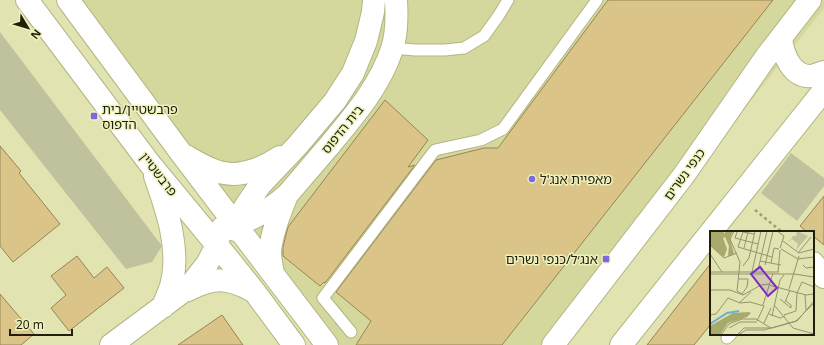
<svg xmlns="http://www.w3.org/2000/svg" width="824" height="345" viewBox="0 0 824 345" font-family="'Noto Sans','Noto Sans Hebrew',sans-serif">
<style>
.built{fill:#d5d89d}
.green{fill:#c0c29d}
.building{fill:#dbc488;stroke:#968456}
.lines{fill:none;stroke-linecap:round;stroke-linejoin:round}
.service-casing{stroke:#b3b583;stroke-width:13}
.minor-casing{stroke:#b3b583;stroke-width:24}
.tertiary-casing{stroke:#b3b583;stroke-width:24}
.path{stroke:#9e9f77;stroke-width:2.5;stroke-dasharray:3 3;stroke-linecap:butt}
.service{stroke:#fff;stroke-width:11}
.minor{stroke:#fff;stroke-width:22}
.tertiary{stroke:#fff;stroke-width:22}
.poi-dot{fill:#8066e1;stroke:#eef1bd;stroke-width:1.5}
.labels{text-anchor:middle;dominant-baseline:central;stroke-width:3;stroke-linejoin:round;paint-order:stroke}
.poi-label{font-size:13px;fill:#1f1f0b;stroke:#eef1bd;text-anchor:start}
.street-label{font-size:13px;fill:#1f1f0b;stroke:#eef1bd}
.inset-river{fill:none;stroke:#6cafcf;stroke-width:2}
.inset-road{fill:none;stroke:#93956e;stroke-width:1}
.view{fill:#7b2cbf;fill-opacity:0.15;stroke:#7b2cbf;stroke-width:2}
.inset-edge{fill:none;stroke:#1f1f0b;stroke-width:2}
</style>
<rect width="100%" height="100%" fill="#e1e3b0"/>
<path class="built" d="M 81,0 L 824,0 L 824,8 L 558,345 L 340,345 L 256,235 L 247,221 L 167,117 Z"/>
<path class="green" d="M 0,32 L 162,246 L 152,262 L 126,269 L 0,110 Z
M 791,153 L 824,178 L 824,186 L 797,221 L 761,193 Z"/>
<path class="building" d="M 608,0 L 773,0 L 502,345 L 356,345 L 371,321 L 336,292 L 436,160 L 484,148 L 498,148 Z
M 385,100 L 428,140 L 408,167 L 415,165 L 325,283 L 324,282 L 320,286 L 283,256 L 283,247 L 288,227 Z
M 0,146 L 21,171 L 19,173 L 60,224 L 13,262 L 0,246 Z
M 824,196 L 824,245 L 813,236 L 813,232 L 807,232 L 800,226 Z
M 77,256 L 94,278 L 107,267 L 124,288 L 69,331 L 51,308 L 66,295 L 51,276 Z
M 711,263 L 711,324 L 694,345 L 647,345 Z
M 0,294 L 34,334 L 21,345 L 0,345 Z
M 222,315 L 243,345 L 178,345 Z"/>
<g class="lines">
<defs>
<path id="service" d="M 392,48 L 415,50 L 445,50 L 464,48 L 484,36 L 499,15 L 508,0
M 351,332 L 323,298 L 435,150 L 481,140 L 503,129 L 597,0
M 727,338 L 731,334"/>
<path id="minor" d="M 781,38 C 783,55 792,78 812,76 C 816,75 820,73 824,72
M 813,263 L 824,277"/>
<path id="tertiary" d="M 27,0 L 150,164 L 230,261 L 254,291 L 294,345
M 68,0 L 181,153 L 327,345
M 186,156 C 198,163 211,171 224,173 C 243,177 265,167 280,157
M 155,176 C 167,210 181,250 171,286 C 169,293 165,300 163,307
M 222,228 C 247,223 268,212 287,195 C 301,179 315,162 329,146 C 353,117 380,86 392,49 C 397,34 397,16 396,0
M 235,230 L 240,216 L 245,207 L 260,185 L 297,146 L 335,101 L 353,73 L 366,41 L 373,12 L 374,0
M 711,232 L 824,90
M 273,274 C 272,267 270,259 270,252 C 271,234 280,212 287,195
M 188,290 C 214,277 227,277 253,291
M 111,345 L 189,287 L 207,264 L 217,245 L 220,232
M 553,345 L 684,175 L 766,57 L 810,0
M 621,345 L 711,232"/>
</defs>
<use href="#service" class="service-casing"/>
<use href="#minor" class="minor-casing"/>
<use href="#tertiary" class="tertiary-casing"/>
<path class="path" d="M 755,210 L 782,232"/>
<use href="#service" class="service"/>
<use href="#minor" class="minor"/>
<use href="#tertiary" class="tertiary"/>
</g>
<g class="poi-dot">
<rect x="90" y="112" width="8" height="8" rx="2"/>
<circle cx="532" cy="179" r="4"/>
<rect x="602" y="255" width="8" height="8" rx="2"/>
</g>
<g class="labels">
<g class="poi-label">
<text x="102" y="109">פרבשטיין/בית<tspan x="102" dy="15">הדפוס</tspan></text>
<text x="540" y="179">מאפיית אנג'ל</text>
<text x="598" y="259" text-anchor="end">אנג׳ל/כנפי נשרים</text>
</g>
<g class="street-label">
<text transform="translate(342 129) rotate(-51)">בית הדפוס</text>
<text transform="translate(159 174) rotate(52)">פרבשטיין</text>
<text transform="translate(684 174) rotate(-54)">כנפי נשרים</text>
</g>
</g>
<g transform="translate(710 231)">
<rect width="104" height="104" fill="#e1e3b0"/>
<path d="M 87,0 L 98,5 L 86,19 L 88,13 L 82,8 L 78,12 L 83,5 L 86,5 Z" fill="#c0c29d"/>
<path d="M 0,0 L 14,0 L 14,3 L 16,0 L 23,0 L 20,7 L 24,23 L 18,25 L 19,15 L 15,6 L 13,7 L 17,18 L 14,26 L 11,24 L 0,14 ZM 39,81 L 41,82 L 37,86 L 18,92 L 10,104 L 0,104 L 0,95 L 23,82 Z" fill="#a8aa6c"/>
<path class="inset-river" d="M 0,93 L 17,82 L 29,80"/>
<path class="inset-road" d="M 24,0 L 20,8 L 30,31 L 27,60 L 32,63M 67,0 L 74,5 L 70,17M 27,1 L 25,7 L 48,13M 44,3 L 33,1 L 28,16 L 62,26M 73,10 L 89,22 L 104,18M 0,14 L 14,27 L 27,22M 34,17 L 38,1M 71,18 L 88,28 L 104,26M 88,22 L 101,6M 0,23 L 12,41M 50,30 L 71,34M 61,32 L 64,17 L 69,18M 55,34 L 63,0M 93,34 L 96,37 L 104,36M 33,35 L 39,27 L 45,0M 48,39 L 57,0M 104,40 L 104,26M 0,41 L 69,41M 42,41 L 51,0M 68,41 L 70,19M 0,43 L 84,43 L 104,46M 28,48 L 38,48 L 37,56 L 32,63M 59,54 L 96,64 L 104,63M 79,58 L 89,25M 0,59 L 20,59 L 33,64 L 51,54 L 60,53M 95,64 L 96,79M 70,68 L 81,77 L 81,74 L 76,70M 75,71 L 80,59M 29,72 L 41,61M 53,74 L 63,42M 65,75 L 83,97 L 104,103M 59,83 L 70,87 L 75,85M 0,84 L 6,83 L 18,67 L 30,72 L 40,71 L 54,75M 74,84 L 86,80 L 87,62 L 92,51 L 104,56M 62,85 L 70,49 L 74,44M 47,90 L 54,75M 54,92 L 61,77M 19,97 L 30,91 L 47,91M 54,99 L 86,90 L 104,72M 11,104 L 19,93 L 32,88 L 46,88 L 61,97M 27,104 L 34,97 L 62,97 L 87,90 L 104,70M 28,104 L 36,99 L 54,99"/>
<path class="view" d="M 50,36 L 67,57 L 58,65 L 41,43 Z"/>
<rect width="104" height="104" class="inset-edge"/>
</g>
<g transform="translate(28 28) rotate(128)" stroke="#eef1bd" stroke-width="3" paint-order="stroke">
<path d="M0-3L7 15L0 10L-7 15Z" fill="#1f1f0b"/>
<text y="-6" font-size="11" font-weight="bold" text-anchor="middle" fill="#1f1f0b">N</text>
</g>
<path d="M10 329v6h62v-6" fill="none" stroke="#1f1f0b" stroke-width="2"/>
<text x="16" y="329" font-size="12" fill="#1f1f0b" stroke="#eef1bd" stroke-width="3" paint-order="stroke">20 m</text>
</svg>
